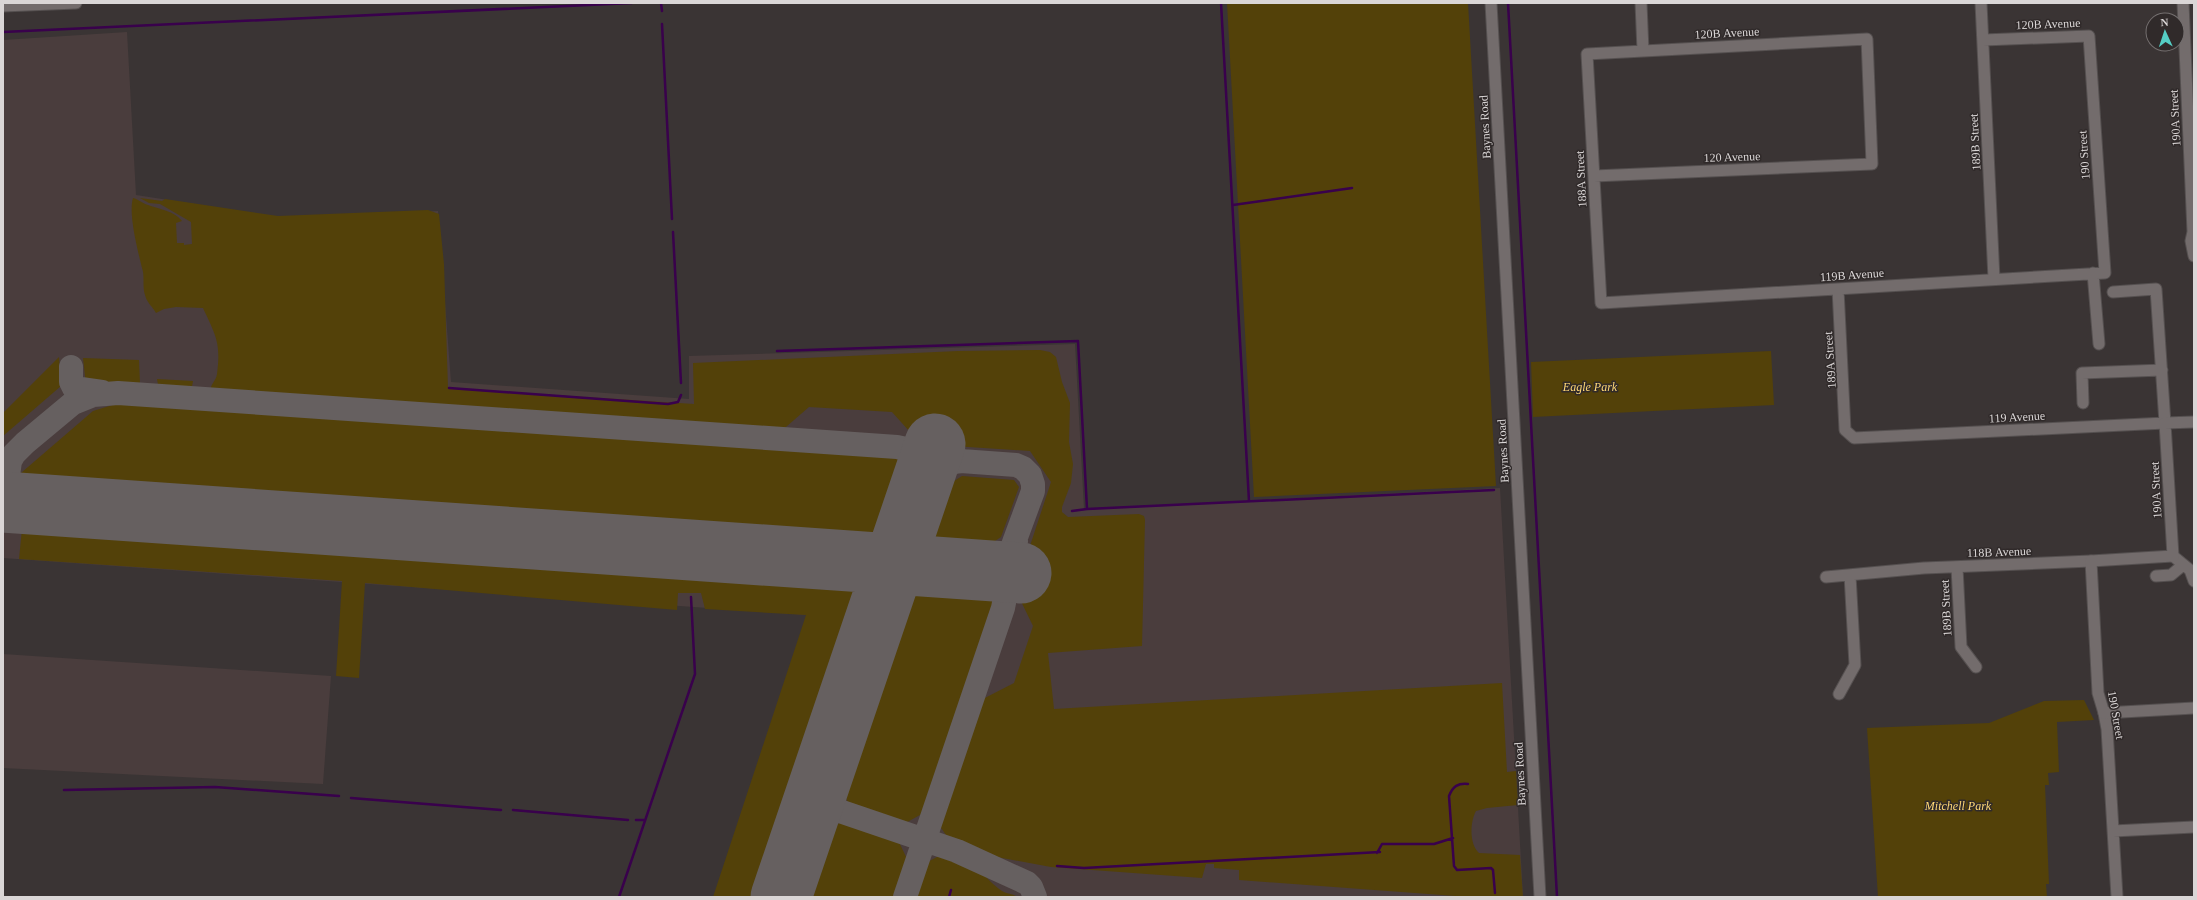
<svg xmlns="http://www.w3.org/2000/svg" width="2197" height="900" viewBox="0 0 2197 900" font-family="Georgia,serif">
<style>
.built{fill:#4a3d3d}
.green{fill:#534109}
.lines{fill:none;stroke-linecap:round;stroke-linejoin:round}
.stream{stroke:#39014c;stroke-width:2.5}
.taxiway{stroke:#666060;stroke-width:24}
.runway{stroke:#666060;stroke-width:61}
.minor-casing{stroke:#555050;stroke-width:13}
.tertiary-casing{stroke:#555050;stroke-width:13}
.secondary-casing{stroke:#555050;stroke-width:13}
.minor{stroke:#736c6c;stroke-width:11}
.tertiary{stroke:#736c6c;stroke-width:11}
.secondary{stroke:#736c6c;stroke-width:11}
.labels{text-anchor:middle;dominant-baseline:central;stroke-width:3;stroke-linejoin:round;paint-order:stroke}
.street-label{font-size:12px;fill:#dad6d6;stroke:#302a2a}
.park-label{font-size:12px;font-style:italic;fill:#fed775;stroke:#302a2a}
</style>
<rect width="100%" height="100%" fill="#3a3434"/>
<path class="built" d="M 127,32 L 136,195 L 278,217 L 438,211 L 451,382 L 689,399 L 689,356 L 1075,344 L 1084,509 L 1500,488 L 1523,897 L 715,897 L 807,615 L 3,558 L 3,40 Z
M 3,654 L 331,676 L 323,784 L 3,768 Z"/>
<path class="green" d="M 1227,3 L 1468,3 L 1496,486 L 1254,497 Z
M 133,198 C 138,199 142,203 148,205 C 159,209 174,211 182,221 L 176,223 L 177,243 L 184,243 L 184,245 L 192,244 L 191,222 L 160,204 L 149,203 L 140,198 L 162,201 L 165,199 L 278,216 L 428,210 L 439,214 L 444,264 L 448,388 L 694,404 L 693,363 L 958,351 L 1040,350 L 1050,352 L 1056,357 L 1062,382 L 1070,403 L 1069,442 L 1073,464 L 1071,483 L 1062,507 L 1062,512 L 1068,517 L 1139,514 L 1144,516 L 1145,520 L 1142,646 L 1048,653 L 1054,709 L 1502,683 L 1507,772 L 1516,771 L 1518,805 L 1487,808 L 1476,811 C 1470,822 1469,844 1479,853 L 1520,855 L 1523,897 L 1469,897 L 1239,880 L 1239,870 L 1214,868 L 1214,864 L 1206,864 L 1202,878 L 1051,867 L 997,857 L 959,846 L 946,835 L 937,822 L 977,702 L 1014,683 L 1033,626 L 1015,589 L 1025,589 L 1026,558 L 1051,482 L 1030,451 L 953,446 L 922,434 L 919,442 L 892,412 L 809,407 L 779,433 L 213,394 L 210,391 C 211,383 216,381 217,374 C 221,343 216,336 203,308 L 176,307 L 164,309 L 156,313 C 152,306 147,303 145,295 C 142,286 145,276 142,268 C 138,251 128,214 133,198 Z
M 1771,351 L 1774,405 L 1533,417 L 1531,362 Z
M 59,357 L 61,386 L 3,436 L 3,413 Z
M 83,358 L 139,360 L 140,384 L 137,389 L 86,385 Z
M 157,379 L 193,381 L 191,392 L 159,390 Z
M 129,400 L 894,453 L 908,474 L 883,549 L 27,489 L 21,473 L 93,411 Z
M 962,476 L 1014,480 L 1019,487 L 1001,537 L 974,555 L 915,550 L 934,494 Z
M 23,519 L 873,578 L 765,897 L 713,897 L 806,615 L 705,609 L 701,593 L 678,593 L 677,610 L 365,583 L 359,678 L 336,676 L 342,581 L 19,559 Z
M 905,581 L 984,587 L 997,607 L 927,811 L 902,825 L 850,807 L 838,781 Z
M 2084,700 L 2094,720 L 2057,722 L 2059,772 L 2048,773 L 2049,785 L 2045,785 L 2049,884 L 2046,884 L 2047,897 L 1878,897 L 1867,728 L 1989,723 L 2044,701 Z
M 846,820 L 897,838 L 909,863 L 898,897 L 798,897 L 819,833 Z
M 950,856 C 973,856 985,880 1002,891 C 1007,894 1012,893 1017,897 L 911,897 L 922,865 L 937,857 Z"/>
<g class="lines">
<path class="stream" d="M 661,3 L 662,11
M 1221,3 L 1249,501
M 1508,3 L 1557,897
M 662,24 L 672,219
M 3,32 L 632,3
M 1233,205 L 1352,188
M 673,232 L 681,383
M 777,351 L 1078,341 L 1087,509
M 449,388 L 668,404 L 678,402 L 681,395
M 1072,511 L 1087,509 L 1494,490
M 1468,784 C 1458,783 1453,786 1449,796 L 1454,866 L 1457,870 L 1491,868 L 1493,870 L 1495,893
M 64,790 L 215,787 L 339,796
M 351,798 L 501,810
M 513,810 L 628,820
M 636,820 L 645,820
M 1377,853 L 1382,844 L 1434,844 L 1453,838
M 1057,866 L 1084,868 L 1380,852
M 619,897 L 695,674 L 691,597
M 949,897 L 951,890"/>
<path class="taxiway" d="M 71,367 L 71,382 L 74,388 L 102,392
M 919,490 C 928,472 944,462 964,461
M 25,503 L 14,500 L 6,490 L 10,461 L 14,454 L 25,443 L 73,403 L 93,395 L 118,393 L 897,447 L 961,461 L 1016,465 L 1023,468 L 1030,475 L 1033,484 L 1033,491 L 1012,548 L 997,562 L 983,568 L 969,569
M 813,802 L 957,851 L 1027,883 L 1031,887 L 1035,897
M 905,897 L 1003,608 L 1016,541"/>
<path class="runway" d="M 3,502 L 1021,573
M 781,897 L 935,444"/>
<defs>
<path id="minor" d="M 1641,3 L 1643,51
M 1981,3 L 1994,279
M 2183,3 L 2193,232 L 2191,241 L 2194,256
M 1594,176 L 1872,164 L 1867,39 L 1587,54 L 1601,303 L 2105,273 L 2089,36 L 1983,40
M 2093,273 L 2099,344
M 1838,289 L 1845,430 L 1854,438 L 2165,423 L 2156,289 L 2113,292
M 2083,403 L 2082,373 L 2162,370
M 2173,556 L 2190,570 L 2194,581
M 1957,567 L 1961,647 L 1976,667
M 2156,576 L 2171,575 L 2183,565
M 1826,577 L 1924,568 L 2091,561
M 1839,694 L 1855,665 L 1850,575
M 2104,713 L 2107,729 L 2117,897
M 2113,831 L 2194,827"/>
<path id="tertiary" d="M 1491,3 L 1540,897
M 2194,422 L 2165,423 L 2173,556 L 2091,561 L 2098,693 L 2104,713 L 2194,708"/>
<path id="secondary" d="M 3,6 L 76,3"/>
</defs>
<use href="#minor" class="minor-casing"/>
<use href="#tertiary" class="tertiary-casing"/>
<use href="#secondary" class="secondary-casing"/>
<use href="#minor" class="minor"/>
<use href="#tertiary" class="tertiary"/>
<use href="#secondary" class="secondary"/>
</g>
<g class="labels">
<g class="street-label">
<text transform="translate(2048 24) rotate(-2)">120B Avenue</text>
<text transform="translate(1727 33) rotate(-3)">120B Avenue</text>
<text transform="translate(2175 118) rotate(-93)">190A Street</text>
<text transform="translate(1485 127) rotate(-93)">Baynes Road</text>
<text transform="translate(1975 142) rotate(-93)">189B Street</text>
<text transform="translate(2084 155) rotate(-94)">190 Street</text>
<text transform="translate(1732 157) rotate(-2)">120 Avenue</text>
<text transform="translate(1581 179) rotate(-93)">188A Street</text>
<text transform="translate(1852 275) rotate(-4)">119B Avenue</text>
<text transform="translate(1830 360) rotate(-94)">189A Street</text>
<text transform="translate(2017 417) rotate(-3)">119 Avenue</text>
<text transform="translate(1503 451) rotate(-93)">Baynes Road</text>
<text transform="translate(2156 490) rotate(-93)">190A Street</text>
<text transform="translate(1999 552) rotate(-2)">118B Avenue</text>
<text transform="translate(1946 608) rotate(-93)">189B Street</text>
<text transform="translate(2116 715) rotate(80)">190 Street</text>
<text transform="translate(1520 774) rotate(-93)">Baynes Road</text>
</g>
<g class="park-label">
<text x="1590" y="387">Eagle Park</text>
<text x="1958" y="806">Mitchell Park</text>
</g>
</g>
<rect width="2197" height="900" fill="none" stroke="#dad6d6" stroke-width="8"/>
<g transform="translate(2165 32) rotate(357)"><circle r="19" fill="#302a2a" stroke="#746f6f"/>
<path d="M0-3L7 15L0 10L-7 15Z" fill="#55cec5"/>
<text y="-6" font-size="11" font-weight="bold" text-anchor="middle" fill="#dad6d6">N</text>
</g>
</svg>
